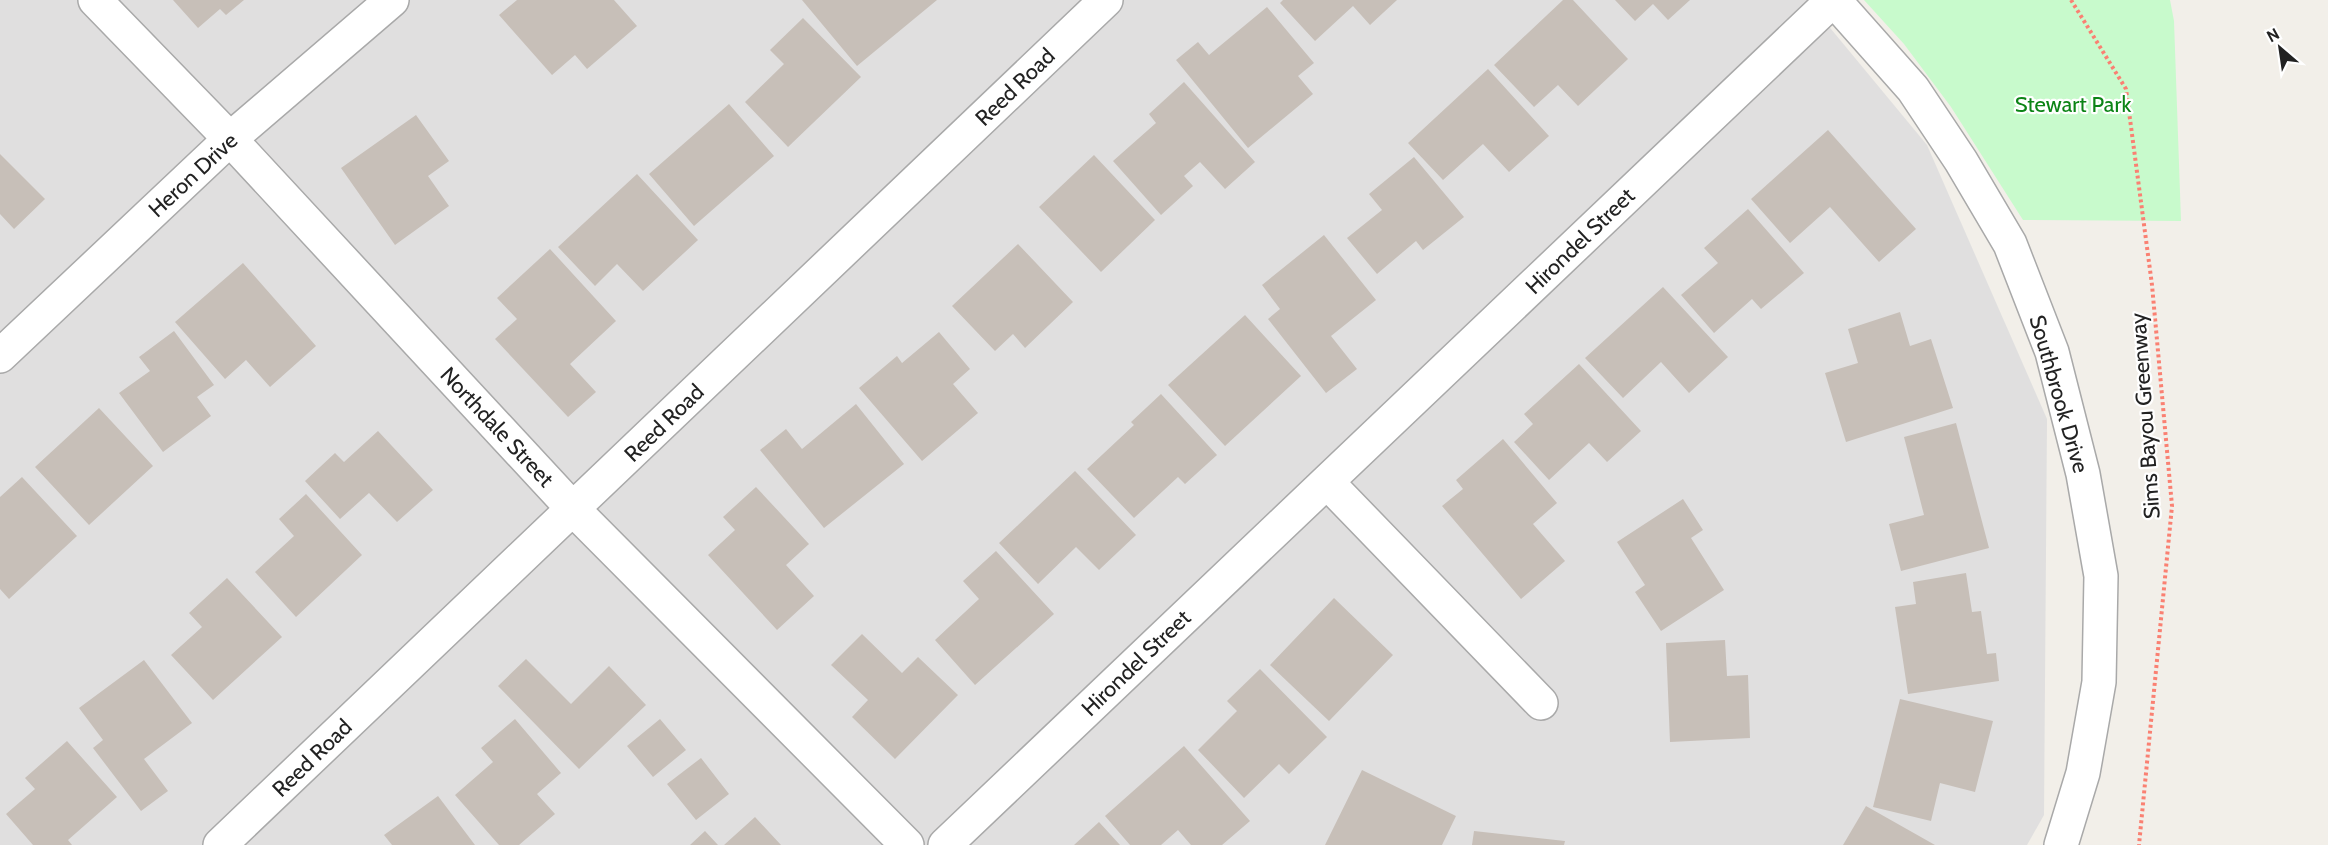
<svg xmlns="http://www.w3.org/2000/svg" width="2328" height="845" viewBox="0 0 2328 845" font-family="Cabin,sans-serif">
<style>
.residential{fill:#e0dfdf}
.park{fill:#c8facc}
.building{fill:#c7bfb8}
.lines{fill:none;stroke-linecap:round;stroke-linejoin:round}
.minor-casing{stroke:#a9a9a9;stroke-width:36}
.path{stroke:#fa8072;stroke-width:4;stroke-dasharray:3 3;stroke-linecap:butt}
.minor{stroke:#fff;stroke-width:33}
.labels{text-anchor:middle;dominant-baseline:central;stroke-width:4.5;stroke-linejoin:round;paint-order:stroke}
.street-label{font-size:22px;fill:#222;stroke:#fff}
.park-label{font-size:22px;fill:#0c8416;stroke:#fff}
</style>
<rect width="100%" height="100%" fill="#f2efe9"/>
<path class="residential" d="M 0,0 L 1807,0 L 1927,145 L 2047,419 L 2044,815 L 2027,845 L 0,845 Z"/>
<path class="park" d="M 1864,0 L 2170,0 L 2174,21 L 2181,221 L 2023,220 L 1951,107 L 1904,44 Z"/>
<path class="building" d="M 173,0 L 244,0 L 226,15 L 220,9 L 198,28 Z
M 517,0 L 614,0 L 637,26 L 587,69 L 575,55 L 552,75 L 499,15 Z
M 802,0 L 937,0 L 857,66 Z
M 1283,0 L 1397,0 L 1370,25 L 1353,6 L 1315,41 L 1280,3 Z
M 1563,0 L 1573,0 L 1628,59 L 1578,106 L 1558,85 L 1534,107 L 1494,65 Z
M 1615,0 L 1690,0 L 1668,20 L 1653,4 L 1635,21 Z
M 1267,7 L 1314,63 L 1298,76 L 1313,94 L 1248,148 L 1176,60 L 1198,42 L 1209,55 Z
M 803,18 L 861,77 L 788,147 L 745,102 L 784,64 L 770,50 Z
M 1488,69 L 1549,136 L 1509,172 L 1483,144 L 1443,180 L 1408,143 Z
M 1184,82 L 1255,162 L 1225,189 L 1200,162 L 1184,176 L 1193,186 L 1161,215 L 1113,161 L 1156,123 L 1149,114 Z
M 729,104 L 774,156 L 694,226 L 649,174 Z
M 416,115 L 449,161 L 428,176 L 449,206 L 395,245 L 341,168 Z
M 1828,130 L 1916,229 L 1879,262 L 1830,207 L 1790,243 L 1751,199 Z
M 0,154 L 45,199 L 14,229 L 0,214 Z
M 1094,155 L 1155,220 L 1101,272 L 1039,207 Z
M 1414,157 L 1464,217 L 1423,250 L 1416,241 L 1377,274 L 1347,238 L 1382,210 L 1369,194 Z
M 637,174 L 698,240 L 643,291 L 617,264 L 595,286 L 558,247 Z
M 1748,209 L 1804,273 L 1761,309 L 1752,299 L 1714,333 L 1681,295 L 1718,263 L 1704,248 Z
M 1324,235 L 1376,300 L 1331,336 L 1357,369 L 1326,393 L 1268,319 L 1280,309 L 1262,285 Z
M 1018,244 L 1073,302 L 1025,348 L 1013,334 L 995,351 L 952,306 Z
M 550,249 L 616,321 L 570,364 L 596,392 L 568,417 L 495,339 L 517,319 L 497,298 Z
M 243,263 L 316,346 L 270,387 L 246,360 L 225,379 L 175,322 Z
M 1663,287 L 1728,357 L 1689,393 L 1661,362 L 1623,398 L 1585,358 Z
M 1900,312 L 1910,346 L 1931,339 L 1953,408 L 1846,442 L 1825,373 L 1858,363 L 1848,329 Z
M 1245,315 L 1301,376 L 1225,446 L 1168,385 Z
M 174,331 L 214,385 L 197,397 L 211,416 L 163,452 L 119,393 L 150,371 L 139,357 Z
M 939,332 L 970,369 L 953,384 L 978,413 L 922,461 L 859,388 L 897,356 L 902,363 Z
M 1579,364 L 1641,431 L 1607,462 L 1589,443 L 1549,480 L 1514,442 L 1533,424 L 1524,414 Z
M 1161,394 L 1217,455 L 1185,484 L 1178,477 L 1134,518 L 1087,469 L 1134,425 L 1131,422 Z
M 856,404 L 904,464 L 824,528 L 760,450 L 786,429 L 802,449 Z
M 99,408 L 153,466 L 89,525 L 35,467 Z
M 1956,423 L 1989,548 L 1901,571 L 1889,524 L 1924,515 L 1904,437 Z
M 378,431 L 433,490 L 397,522 L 369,493 L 340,519 L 305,481 L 335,453 L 344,462 Z
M 1503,439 L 1557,503 L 1533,524 L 1565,561 L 1521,599 L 1442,506 L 1463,489 L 1456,480 Z
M 1075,471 L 1136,535 L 1099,570 L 1076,547 L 1038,584 L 999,543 Z
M 22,477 L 77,536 L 9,599 L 0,589 L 0,497 Z
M 756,487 L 809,544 L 786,565 L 814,596 L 777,630 L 708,555 L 735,530 L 723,517 Z
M 306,494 L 362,555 L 296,617 L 255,572 L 294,536 L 279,519 Z
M 1683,499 L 1703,530 L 1691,538 L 1724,590 L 1661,631 L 1635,592 L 1645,585 L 1617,542 Z
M 996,551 L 1054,614 L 975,685 L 935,640 L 979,599 L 963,581 Z
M 1966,573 L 1972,612 L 1981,611 L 1987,654 L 1996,653 L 1999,681 L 1908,694 L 1895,607 L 1916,604 L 1913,582 Z
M 227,578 L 282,637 L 213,700 L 171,655 L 202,627 L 189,613 Z
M 1334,598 L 1393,655 L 1329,721 L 1270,665 Z
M 862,634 L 902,673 L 918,657 L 958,695 L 895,759 L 852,717 L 868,700 L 831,665 Z
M 1725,640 L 1727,676 L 1748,675 L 1750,738 L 1670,742 L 1666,643 Z
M 526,659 L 571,704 L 609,666 L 646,705 L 579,769 L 498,686 Z
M 144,660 L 192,723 L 144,759 L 168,791 L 141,811 L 93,748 L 103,740 L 79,708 Z
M 1260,669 L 1327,737 L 1289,774 L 1279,764 L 1244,798 L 1198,750 L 1237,711 L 1227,701 Z
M 1900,699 L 1993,721 L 1975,792 L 1940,783 L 1931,821 L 1873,807 Z
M 515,719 L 561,773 L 537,794 L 555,814 L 519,845 L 499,845 L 455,795 L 493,762 L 481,748 Z
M 660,719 L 686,750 L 653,777 L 627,746 Z
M 67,741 L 117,797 L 68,840 L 72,845 L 33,845 L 6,814 L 35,789 L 25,778 Z
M 1184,746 L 1250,821 L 1222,845 L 1191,845 L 1178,830 L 1161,845 L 1130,845 L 1105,816 Z
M 701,758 L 729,794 L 696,820 L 667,784 Z
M 1362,770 L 1456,816 L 1442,845 L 1325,845 Z
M 438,796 L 475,845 L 392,845 L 384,835 Z
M 1866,806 L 1935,845 L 1843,845 Z
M 755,817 L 781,845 L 724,845 Z
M 1099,822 L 1120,845 L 1074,845 Z
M 705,831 L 718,845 L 690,845 Z
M 1474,831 L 1565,841 L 1564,845 L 1472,845 Z"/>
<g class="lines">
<defs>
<path id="minor" d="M 95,0 L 230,139 L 574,510 L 907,845
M 1834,0 L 1913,89 L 1961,161 L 2010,244 L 2052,352 L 2083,474 L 2101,576 L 2099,682 L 2083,773 L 2061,845
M 0,356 L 230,139 L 392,0
M 1327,482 L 1541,703
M 220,845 L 1106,0
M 945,845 L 1833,0"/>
</defs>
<use href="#minor" class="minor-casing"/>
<path class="path" d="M 2071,0 L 2126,89 L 2152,285 L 2172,506 L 2139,845"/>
<use href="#minor" class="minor"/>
</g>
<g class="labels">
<g class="street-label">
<text transform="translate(1015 87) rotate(-44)">Reed Road</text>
<text transform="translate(193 175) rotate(-43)">Heron Drive</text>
<text transform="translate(1580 241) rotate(-44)">Hirondel Street</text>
<text transform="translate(2059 394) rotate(74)">Southbrook Drive</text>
<text transform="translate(2145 416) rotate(-94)">Sims Bayou Greenway</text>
<text transform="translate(664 423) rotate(-44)">Reed Road</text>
<text transform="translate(497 427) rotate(47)">Northdale Street</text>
<text transform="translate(1136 663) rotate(-44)">Hirondel Street</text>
<text transform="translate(312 758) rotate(-44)">Reed Road</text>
</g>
<g class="park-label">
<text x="2073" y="104">Stewart Park</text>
</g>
</g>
<g transform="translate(2280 48) rotate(331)" stroke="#ffffff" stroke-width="4.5" paint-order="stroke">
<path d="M0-4.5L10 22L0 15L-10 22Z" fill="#222222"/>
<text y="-9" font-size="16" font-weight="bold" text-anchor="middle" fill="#222222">N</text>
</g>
</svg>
